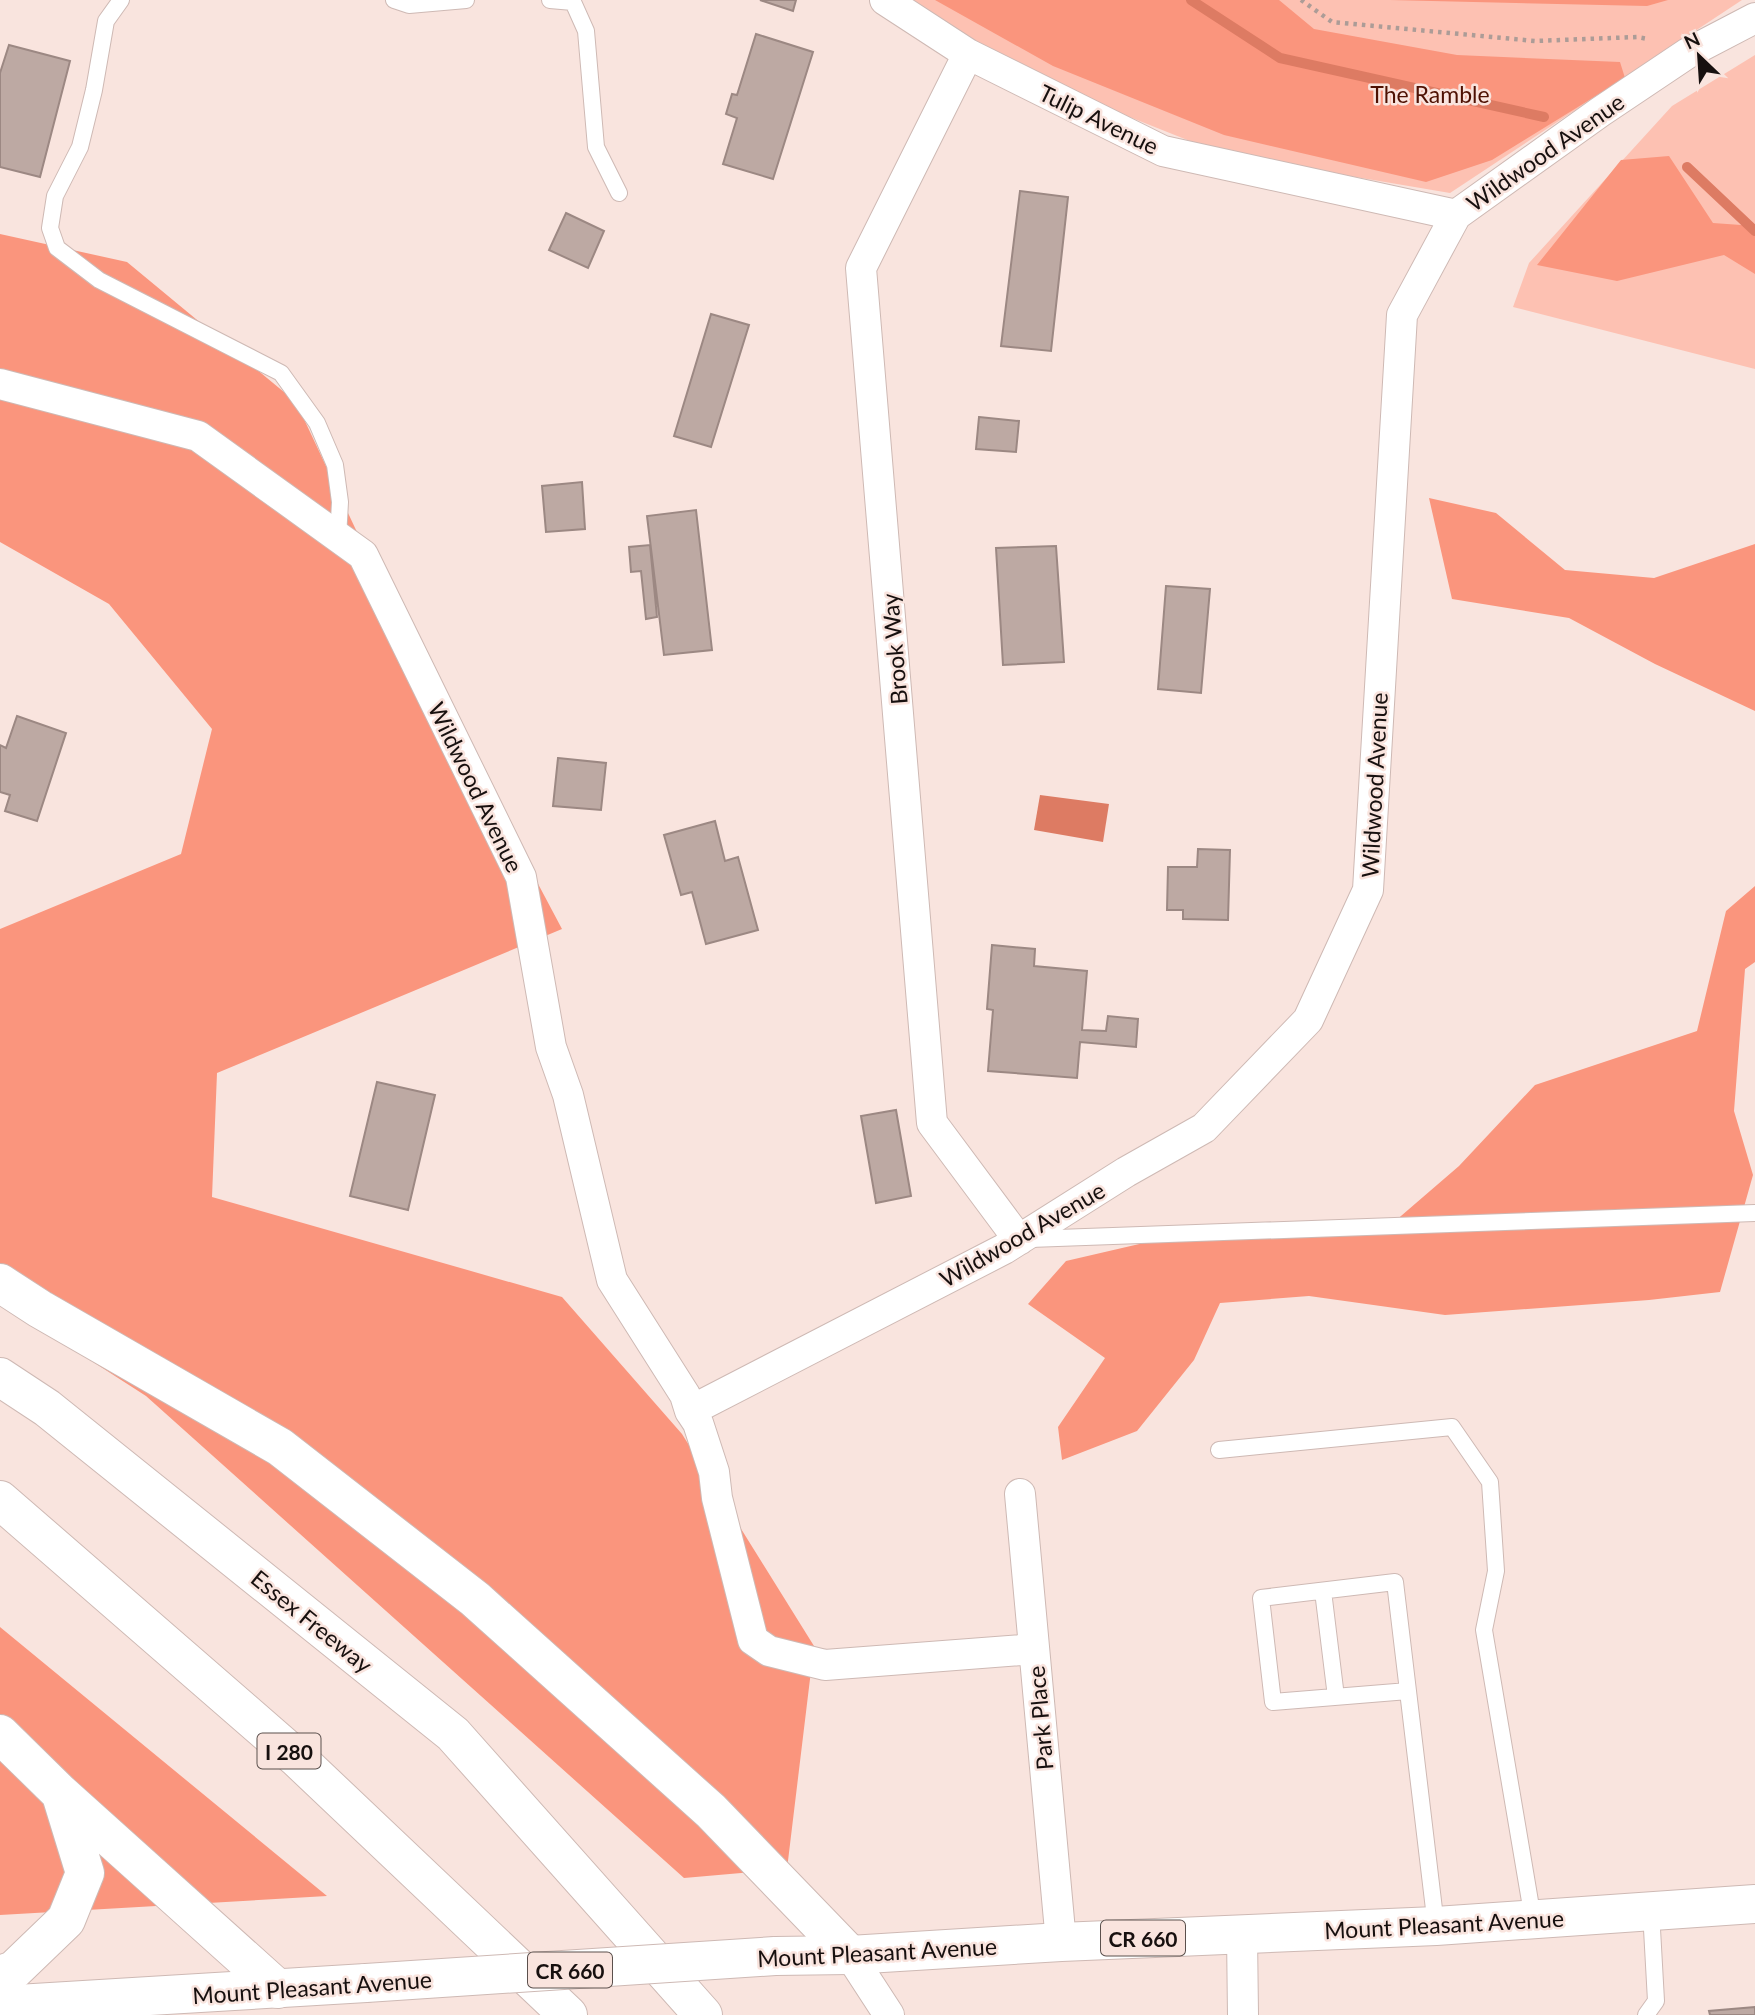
<svg xmlns="http://www.w3.org/2000/svg" width="1755" height="2015" viewBox="0 0 1755 2015" font-family="Lato,sans-serif">
<style>
.green{fill:#fdc1b2}
.forest{fill:#fa957d}
.water{fill:#dd7b63}
.lines{fill:none;stroke-linecap:round;stroke-linejoin:round}
.stream{stroke:#dd7b63;stroke-width:10}
.building{fill:#bda9a3;stroke:#9c8883;stroke-width:2}
.service-casing{stroke:#ceb9b4;stroke-width:18}
.minor-casing{stroke:#ceb9b4;stroke-width:32}
.primary-casing{stroke:#ceb9b4;stroke-width:40}
.motorway-casing{stroke:#ceb9b4;stroke-width:40}
.path{stroke:#ac9c97;stroke-width:4.5;stroke-dasharray:3.5 5;stroke-linecap:butt}
.service{stroke:#fff;stroke-width:16}
.minor{stroke:#fff;stroke-width:30}
.primary{stroke:#fff;stroke-width:38}
.motorway{stroke:#fff;stroke-width:38}
.primary-bridge-casing{stroke:#ceb9b4;stroke-width:40;stroke-linecap:butt}
.primary-bridge{stroke:#fff;stroke-width:38}
.labels{text-anchor:middle;dominant-baseline:central;stroke-width:5;stroke-linejoin:round;paint-order:stroke}
.shield{fill:#f9e4de;stroke:#5b504d;stroke-width:2}
.shield-label{font-size:21px;font-weight:bold;fill:#17100f}
.park-label{font-size:23px;fill:#4e1103;stroke:#f9e4de}
.street-label{font-size:23px;fill:#17100f;stroke:#f9e4de}
</style>
<rect width="100%" height="100%" fill="#f9e4de"/>
<path class="green" d="M 911,0 L 1742,0 L 1450,193 L 1225,155 L 1009,69 Z
M 1755,55 L 1755,369 L 1513,307 L 1529,263 L 1672,106 Z"/>
<path class="forest" d="M 935,0 L 1279,0 L 1314,29 L 1457,55 L 1620,62 L 1625,78 L 1492,160 L 1426,182 L 1224,135 L 1053,66 Z
M 1390,0 L 1668,0 L 1647,6 Z
M 1669,156 L 1713,223 L 1755,226 L 1755,274 L 1724,255 L 1617,281 L 1537,265 L 1621,160 Z
M 0,234 L 127,262 L 296,402 L 401,626 L 562,929 L 217,1073 L 212,1197 L 562,1297 L 682,1434 L 814,1646 L 787,1869 L 684,1878 L 146,1396 L 0,1302 L 0,929 L 181,854 L 212,729 L 109,604 L 0,542 Z
M 1429,498 L 1496,513 L 1565,570 L 1654,578 L 1755,544 L 1755,711 L 1655,664 L 1569,618 L 1452,599 Z
M 1755,886 L 1755,962 L 1745,969 L 1734,1111 L 1753,1175 L 1720,1292 L 1649,1300 L 1445,1315 L 1309,1296 L 1220,1303 L 1194,1360 L 1137,1431 L 1062,1460 L 1058,1427 L 1105,1358 L 1028,1304 L 1066,1261 L 1191,1232 L 1394,1222 L 1459,1166 L 1535,1085 L 1697,1031 L 1726,911 Z
M 0,1627 L 327,1896 L 0,1915 Z"/>
<path class="water" d="M 1040,795 L 1109,804 L 1103,842 L 1034,830 Z"/>
<g class="lines">
<path class="stream" d="M 1191,0 L 1280,58 L 1544,117
M 1687,167 L 1755,231"/>
</g>
<path class="building" d="M 760,0 L 796,0 L 793,11 Z
M 756,34 L 813,52 L 773,179 L 723,164 L 737,118 L 726,114 L 732,94 L 737,95 Z
M 9,45 L 70,61 L 40,177 L 0,167 L 0,73 Z
M 1020,191 L 1068,197 L 1051,351 L 1001,346 Z
M 566,213 L 604,231 L 588,268 L 549,250 Z
M 711,314 L 749,325 L 711,447 L 674,436 Z
M 979,417 L 1019,421 L 1016,452 L 976,449 Z
M 582,482 L 585,529 L 546,532 L 542,486 Z
M 696,510 L 712,650 L 664,655 L 647,516 Z
M 650,545 L 657,617 L 646,619 L 641,571 L 631,572 L 629,547 Z
M 1056,546 L 1064,662 L 1003,665 L 996,548 Z
M 1166,586 L 1210,589 L 1201,693 L 1158,689 Z
M 17,716 L 66,733 L 37,821 L 5,811 L 10,795 L 0,792 L 0,745 L 6,748 Z
M 558,758 L 606,763 L 601,810 L 553,806 Z
M 715,821 L 725,861 L 738,857 L 758,930 L 706,944 L 692,892 L 681,895 L 664,835 Z
M 1198,849 L 1230,850 L 1228,920 L 1183,919 L 1183,910 L 1167,910 L 1168,867 L 1197,867 Z
M 992,945 L 1035,949 L 1034,966 L 1087,971 L 1082,1030 L 1106,1031 L 1108,1016 L 1138,1019 L 1136,1047 L 1080,1042 L 1077,1078 L 988,1071 L 993,1010 L 987,1009 Z
M 377,1082 L 435,1095 L 408,1210 L 350,1196 Z
M 896,1110 L 911,1196 L 876,1203 L 861,1116 Z
M 1755,2007 L 1755,2015 L 1710,2015 L 1709,2011 Z"/>
<g class="lines">
<defs>
<path id="service" d="M 121,0 L 106,21 L 94,90 L 80,147 L 55,196 L 50,228 L 57,248 L 99,280 L 281,373 L 317,423 L 335,465 L 340,502 L 338,538
M 394,0 L 409,5 L 466,0
M 550,0 L 573,2 L 586,31 L 596,147 L 619,193
M 1030,1239 L 1755,1213
M 1219,1450 L 1452,1427 L 1490,1482 L 1496,1571 L 1484,1630 L 1533,1919
M 1323,1591 L 1336,1697
M 1408,1691 L 1273,1702 L 1261,1598 L 1395,1582 L 1436,1926
M 1646,2015 L 1656,2001 L 1651,1911"/>
<path id="minor" d="M 885,0 L 968,54 L 1163,151 L 1456,215
M 968,54 L 861,268 L 932,1123 L 1019,1240
M 0,384 L 198,436 L 363,555 L 521,877 L 551,1047 L 568,1095 L 612,1280 L 685,1395 L 690,1411 L 698,1423 L 714,1472 L 717,1498 L 753,1640 L 769,1651 L 825,1665 L 1034,1649
M 690,1411 L 1004,1249 L 1126,1172 L 1204,1128 L 1308,1020 L 1368,890 L 1402,315 L 1456,215 L 1600,112 L 1688,53 L 1755,18
M 1020,1494 L 1061,1942
M 1242,1934 L 1243,2015
M 850,1955 L 889,2015"/>
<path id="primary" d="M 775,1956 L 850,1955 L 1061,1942 L 1436,1926 L 1755,1904
M 0,2005 L 366,1983"/>
<path id="motorway" d="M 0,1283 L 40,1309 L 280,1447 L 475,1599 L 711,1811 L 850,1955
M 0,1377 L 47,1408 L 453,1734 L 703,2015
M 0,1500 L 298,1759 L 568,2015
M 0,1734 L 60,1793 L 278,1989
M 0,1975 L 14,1970 L 66,1920 L 85,1873 L 61,1795"/>
</defs>
<use href="#service" class="service-casing"/>
<use href="#minor" class="minor-casing"/>
<use href="#primary" class="primary-casing"/>
<use href="#motorway" class="motorway-casing"/>
<path class="path" d="M 1301,0 L 1332,22 L 1535,41 L 1637,37 L 1648,39"/>
<use href="#service" class="service"/>
<use href="#minor" class="minor"/>
<use href="#primary" class="primary"/>
<use href="#motorway" class="motorway"/>
<defs>
<path id="primary-bridge" d="M 366,1983 L 775,1956"/>
</defs>
<use href="#primary-bridge" class="primary-bridge-casing"/>
<use href="#primary-bridge" class="primary-bridge"/>
</g>
<g class="labels">
<g class="shield">
<rect x="257.5" y="1733.5" width="63" height="35" rx="5"/>
<rect x="1101" y="1920.5" width="84" height="35" rx="5"/>
<rect x="528" y="1952.5" width="84" height="35" rx="5"/>
</g>
<g class="shield-label">
<text x="289" y="1751">I 280</text>
<text x="1143" y="1938">CR 660</text>
<text x="570" y="1970">CR 660</text>
</g>
<g class="park-label">
<text x="1430" y="94">The Ramble</text>
</g>
<g class="street-label">
<text transform="translate(1099 119) rotate(26)">Tulip Avenue</text>
<text transform="translate(1545 152) rotate(-35)">Wildwood Avenue</text>
<text transform="translate(894 649) rotate(-95)">Brook Way</text>
<text transform="translate(1374 785) rotate(-87)">Wildwood Avenue</text>
<text transform="translate(476 787) rotate(64)">Wildwood Avenue</text>
<text transform="translate(1022 1234) rotate(-30)">Wildwood Avenue</text>
<text transform="translate(312 1621) rotate(39)">Essex Freeway</text>
<text transform="translate(1040 1718) rotate(-95)">Park Place</text>
<text transform="translate(1444 1924) rotate(-3)">Mount Pleasant Avenue</text>
<text transform="translate(877 1952) rotate(-3)">Mount Pleasant Avenue</text>
<text transform="translate(312 1987) rotate(-4)">Mount Pleasant Avenue</text>
</g>
</g>
<g transform="translate(1699 56) rotate(335)" stroke="#f9e4de" stroke-width="5" paint-order="stroke">
<path d="M0-5L12 26L0 18L-12 26Z" fill="#17100f"/>
<text y="-10" font-size="19" font-weight="bold" text-anchor="middle" fill="#17100f">N</text>
</g>
</svg>
